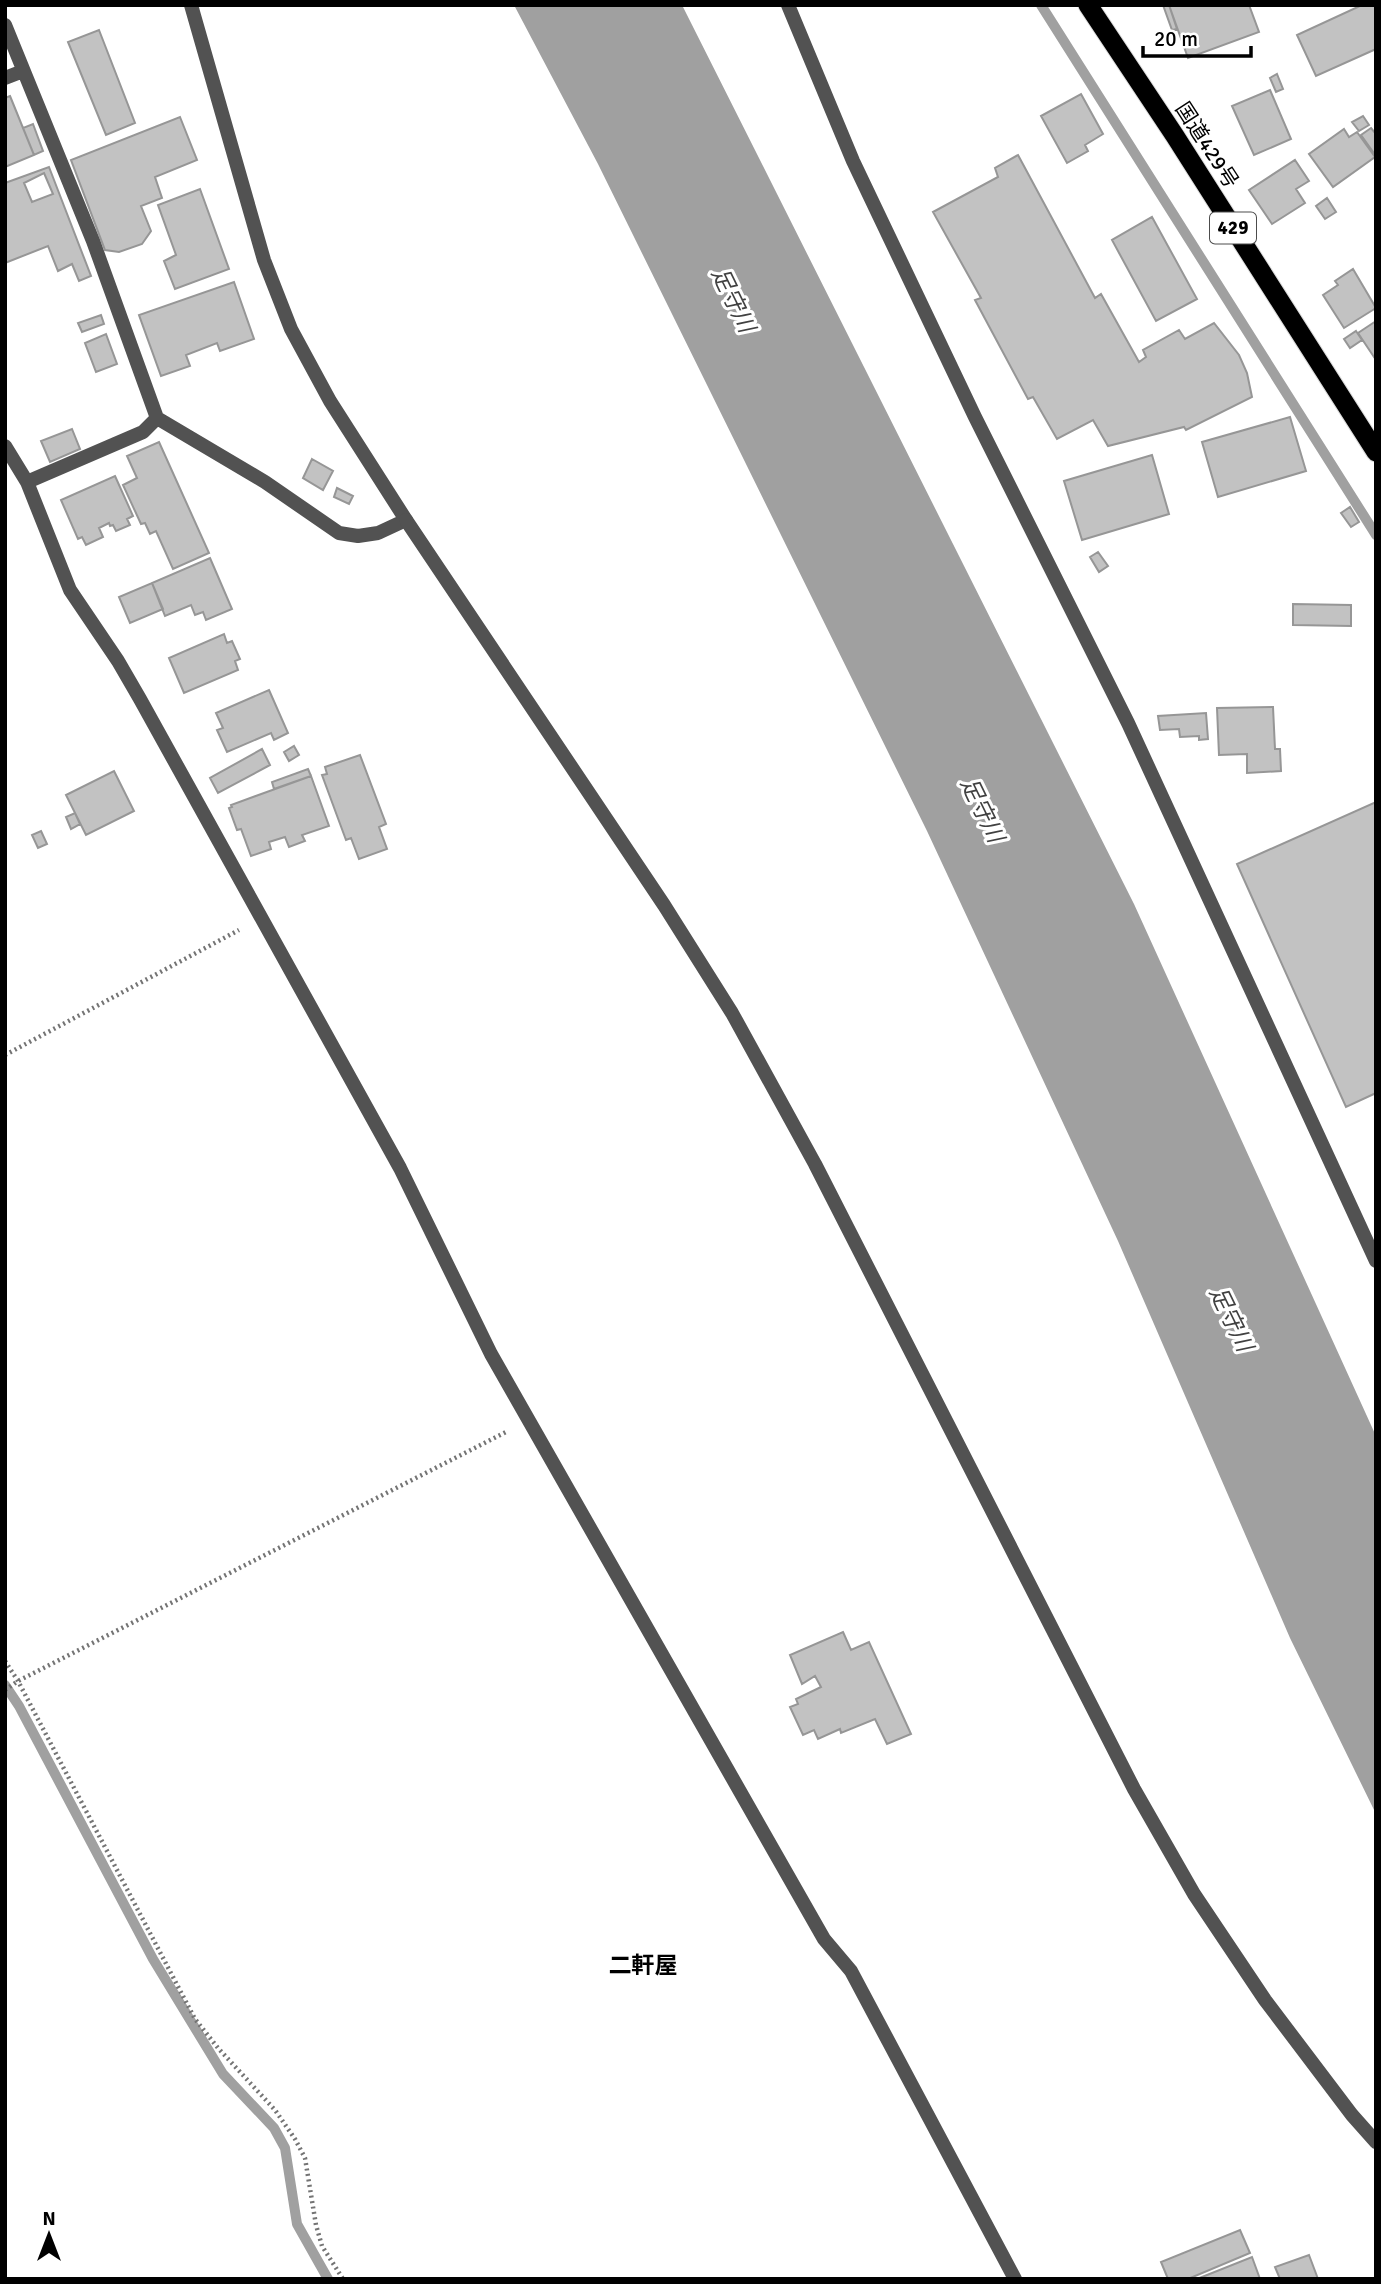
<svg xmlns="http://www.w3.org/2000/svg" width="1381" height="2284" viewBox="0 0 1381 2284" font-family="Signika,'Noto Sans JP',sans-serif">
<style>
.water{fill:#a0a0a0}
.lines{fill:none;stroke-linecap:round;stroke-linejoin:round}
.stream{stroke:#a0a0a0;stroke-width:10}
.building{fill:#c2c2c2;stroke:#969696;stroke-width:2;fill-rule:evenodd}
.trunk-casing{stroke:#dbdbdb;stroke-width:21}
.path{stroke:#747474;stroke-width:4.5;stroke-dasharray:2 3.5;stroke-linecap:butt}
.minor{stroke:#525252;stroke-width:14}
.tertiary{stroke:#525252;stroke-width:14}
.trunk{stroke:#000;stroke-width:19}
.labels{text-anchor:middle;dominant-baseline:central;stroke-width:6;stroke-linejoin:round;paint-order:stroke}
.shield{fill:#fff;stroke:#4c4c4c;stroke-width:2}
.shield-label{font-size:19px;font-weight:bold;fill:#000}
.street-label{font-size:21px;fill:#000;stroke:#fff}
.water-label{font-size:23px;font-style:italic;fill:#414141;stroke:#fff}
.neighbourhood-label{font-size:23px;font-weight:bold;fill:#000;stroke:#fff}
</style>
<rect width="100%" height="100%" fill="#fff"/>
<path class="water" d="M 514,5 L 682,5 L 1134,904 L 1376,1436 L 1376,1814 L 1290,1638 L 1118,1241 L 927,831 L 598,164 Z"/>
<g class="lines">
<path class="stream" d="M 1041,5 L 1376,535
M 5,1685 L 19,1706 L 153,1959 L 223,2074 L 274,2128 L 285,2148 L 297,2224 L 328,2279"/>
</g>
<path class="building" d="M 1163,5 L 1169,5 L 1177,29 L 1172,30 Z
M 1169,5 L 1249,5 L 1259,32 L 1188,58 Z
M 1362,5 L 1374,5 L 1376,9 L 1376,49 L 1316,76 L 1297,35 Z
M 99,30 L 135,123 L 106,135 L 68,42 Z
M 1277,74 L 1283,89 L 1276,92 L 1270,78 Z
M 1270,90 L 1291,139 L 1254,155 L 1232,106 Z
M 1081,94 L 1103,134 L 1085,145 L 1088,151 L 1067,163 L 1041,116 Z
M 10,96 L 34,155 L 5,167 L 5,98 Z
M 1363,116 L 1369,125 L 1359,131 L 1352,122 Z
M 180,117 L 197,160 L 155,177 L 162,198 L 141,206 L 151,231 L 142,244 L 119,252 L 105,250 L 71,160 Z
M 33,124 L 43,151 L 34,155 L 23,128 Z
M 1371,128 L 1376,134 L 1376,156 L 1361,135 Z
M 1344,129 L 1349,137 L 1357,132 L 1375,157 L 1333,187 L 1309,154 Z
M 1018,155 L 1095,298 L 1101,294 L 1139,362 L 1146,357 L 1143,350 L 1179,330 L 1185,339 L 1214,323 L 1239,355 L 1247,373 L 1252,397 L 1186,430 L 1184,427 L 1108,446 L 1093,420 L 1057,439 L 1033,397 L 1028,399 L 975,300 L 981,298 L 933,212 L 998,177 L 995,168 Z
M 1295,160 L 1309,181 L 1296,189 L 1305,203 L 1272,224 L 1249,190 Z
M 49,167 L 91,276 L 79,281 L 72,264 L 58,271 L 48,246 L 5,263 L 5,183 ZM 44,173 L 53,194 L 32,202 L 24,183 Z
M 200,189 L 229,269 L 175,289 L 164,261 L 176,255 L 158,205 Z
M 1327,198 L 1336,212 L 1325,219 L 1316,206 Z
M 1152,217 L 1197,299 L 1156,321 L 1112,240 Z
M 1353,269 L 1376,308 L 1344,328 L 1323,295 L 1338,285 L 1335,281 Z
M 234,282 L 254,339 L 220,351 L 217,343 L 186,355 L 190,366 L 161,376 L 139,315 Z
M 101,315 L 104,324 L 82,332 L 78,323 Z
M 1376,321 L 1376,360 L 1358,333 Z
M 1356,331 L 1362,340 L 1350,348 L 1344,339 Z
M 106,334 L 117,364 L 96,372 L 85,343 Z
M 1290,417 L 1306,471 L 1218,497 L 1202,442 Z
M 72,429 L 80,449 L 50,462 L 41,441 Z
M 159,442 L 209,553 L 173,569 L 156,531 L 150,534 L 145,523 L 141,524 L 123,485 L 137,478 L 127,456 Z
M 1152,455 L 1169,514 L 1082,540 L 1064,481 Z
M 312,459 L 333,471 L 323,490 L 303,478 Z
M 115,476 L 133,516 L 127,519 L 130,525 L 116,531 L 113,525 L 110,526 L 109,523 L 99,528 L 103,537 L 86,545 L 82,537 L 78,539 L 61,500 Z
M 337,488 L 353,496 L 349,504 L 334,497 Z
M 1350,507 L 1359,522 L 1351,527 L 1341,513 Z
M 1098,552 L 1108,566 L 1099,572 L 1090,557 Z
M 210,558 L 232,609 L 206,620 L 203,612 L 195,615 L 191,605 L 165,616 L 152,583 Z
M 152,583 L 163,609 L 130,623 L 119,597 Z
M 1293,604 L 1351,605 L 1351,626 L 1293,625 Z
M 224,634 L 227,643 L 232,641 L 240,659 L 235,661 L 238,670 L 184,693 L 169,658 Z
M 269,690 L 288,733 L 274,740 L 271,733 L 227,752 L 217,730 L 223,728 L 216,713 Z
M 1273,707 L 1275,749 L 1280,749 L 1281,771 L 1247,773 L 1247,754 L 1219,755 L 1217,708 Z
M 1206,713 L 1208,739 L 1199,740 L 1199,736 L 1180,737 L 1179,729 L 1160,730 L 1158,716 Z
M 294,746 L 299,755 L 289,761 L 284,752 Z
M 262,749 L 270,765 L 218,793 L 210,778 Z
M 360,755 L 386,824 L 379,827 L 387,849 L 359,859 L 351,838 L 346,840 L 322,775 L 327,774 L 325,767 Z
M 308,769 L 311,776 L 274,789 L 272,782 Z
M 114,771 L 134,811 L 86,835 L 66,795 Z
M 311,776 L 329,826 L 302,835 L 305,841 L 289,847 L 285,837 L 269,842 L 271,849 L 251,856 L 241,829 L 237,830 L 229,808 L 232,807 L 231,805 Z
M 1376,802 L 1376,1093 L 1346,1107 L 1237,864 Z
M 75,813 L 80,824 L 71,829 L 66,817 Z
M 41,831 L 47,844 L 38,848 L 32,835 Z
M 843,1632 L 851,1650 L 869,1642 L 911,1734 L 887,1744 L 875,1719 L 841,1733 L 840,1729 L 818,1739 L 814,1730 L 803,1735 L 790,1707 L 798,1704 L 796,1699 L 821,1687 L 815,1676 L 802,1684 L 790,1655 Z
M 1240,2230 L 1250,2253 L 1188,2279 L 1168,2279 L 1161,2262 Z
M 1309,2255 L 1318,2279 L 1280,2279 L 1275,2267 Z
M 1252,2257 L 1260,2279 L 1197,2279 Z"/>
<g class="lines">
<defs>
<path id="trunk" d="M 1088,5 L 1175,136 L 1376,452"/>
</defs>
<use href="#trunk" class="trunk-casing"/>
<path class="path" d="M 5,1055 L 239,930
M 5,1661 L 18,1681 L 195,2019 L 218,2048 L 275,2110 L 295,2139 L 305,2158 L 316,2225 L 322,2246 L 343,2279
M 5,1690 L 18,1681 L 508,1431"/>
<path class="minor" d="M 788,5 L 853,161 L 975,417 L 1128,723 L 1376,1261
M 5,25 L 93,241 L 157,418 L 265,482 L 339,533 L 358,536 L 378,533 L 406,520 L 330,401 L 291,329 L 264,260 L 191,5
M 5,78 L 23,71
M 5,446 L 27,482 L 70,590 L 118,661 L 140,699 L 400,1168 L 491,1354 L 824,1939 L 851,1971 L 1015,2279
M 27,482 L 143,432 L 157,418"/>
<path class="tertiary" d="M 406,520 L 664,905 L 732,1013 L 815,1164 L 1134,1789 L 1194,1894 L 1265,2000 L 1352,2115 L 1376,2142"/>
<use href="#trunk" class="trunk"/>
</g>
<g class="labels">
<rect class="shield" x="1210" y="212.5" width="46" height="31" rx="5"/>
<g class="shield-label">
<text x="1233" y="228">429</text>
</g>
<g class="street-label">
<text transform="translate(1207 145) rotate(57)">国道429号</text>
</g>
<g class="water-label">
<text transform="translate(733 300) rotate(64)">足守川</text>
<text transform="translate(982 810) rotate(64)">足守川</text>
<text transform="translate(1231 1319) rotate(64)">足守川</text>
</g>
<g class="neighbourhood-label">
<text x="643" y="1965">二軒屋</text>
</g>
</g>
<rect width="1381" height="2284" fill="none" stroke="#000000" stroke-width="14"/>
<g transform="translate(49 2235)" stroke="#ffffff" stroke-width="5" paint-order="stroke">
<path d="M0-5L12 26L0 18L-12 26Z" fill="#000000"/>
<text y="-10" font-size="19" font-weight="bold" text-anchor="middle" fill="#000000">N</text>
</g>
<path d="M1143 46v10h108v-10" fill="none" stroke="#000000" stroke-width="3.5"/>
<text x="1154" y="46" font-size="21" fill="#000000" stroke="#ffffff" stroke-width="5" paint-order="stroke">20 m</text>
</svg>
